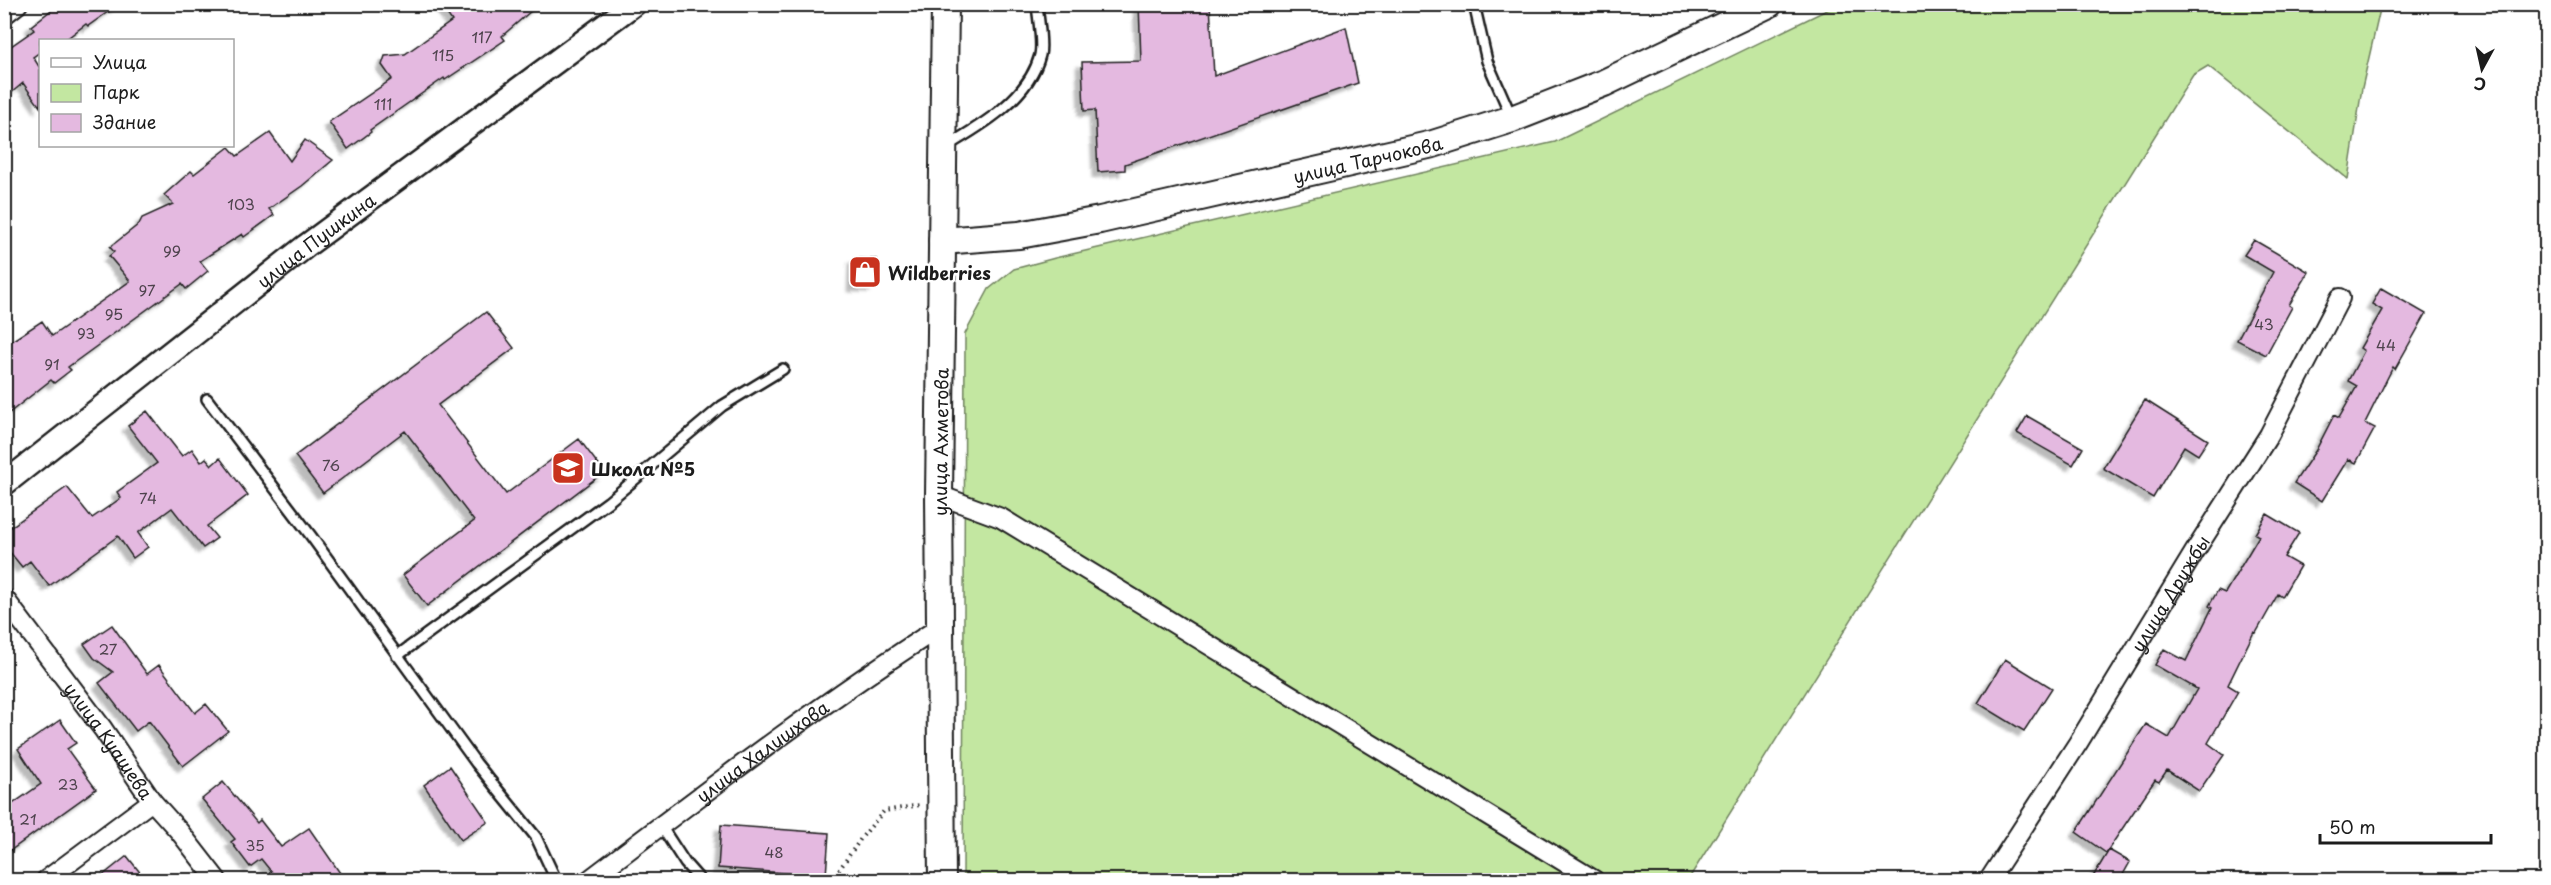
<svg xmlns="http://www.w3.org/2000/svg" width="2551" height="885" viewBox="0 0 2551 885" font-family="'Playpen Sans',sans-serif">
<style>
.green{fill:#c3e7a1;stroke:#70825e;stroke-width:1.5}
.building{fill:#e4b9e0;stroke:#1c1c1c;stroke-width:1.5;filter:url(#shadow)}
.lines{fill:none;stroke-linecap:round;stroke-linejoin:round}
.service-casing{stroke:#1c1c1c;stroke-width:14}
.minor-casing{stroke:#1c1c1c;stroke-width:22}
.tertiary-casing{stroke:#1c1c1c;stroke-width:27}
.secondary-casing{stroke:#1c1c1c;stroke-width:30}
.path{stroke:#1c1c1c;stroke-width:4;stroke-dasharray:1.5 4.5;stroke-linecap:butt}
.service{stroke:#fff;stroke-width:9}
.minor{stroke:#fff;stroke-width:18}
.tertiary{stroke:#fff;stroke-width:22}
.secondary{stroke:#fff;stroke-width:26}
.labels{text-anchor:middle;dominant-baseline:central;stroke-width:5;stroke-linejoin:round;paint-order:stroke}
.number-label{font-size:15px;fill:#4e434d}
.street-label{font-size:18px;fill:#1c1c1c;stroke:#fff}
.poi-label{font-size:18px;font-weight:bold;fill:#1c1c1c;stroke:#fff;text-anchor:start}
</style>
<defs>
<filter id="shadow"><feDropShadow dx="-5.5" dy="5.5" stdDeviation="1.5" flood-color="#0004"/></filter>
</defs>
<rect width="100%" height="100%" fill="#fff"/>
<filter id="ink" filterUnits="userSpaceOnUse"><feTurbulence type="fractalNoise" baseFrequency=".0167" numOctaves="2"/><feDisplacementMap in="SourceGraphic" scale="12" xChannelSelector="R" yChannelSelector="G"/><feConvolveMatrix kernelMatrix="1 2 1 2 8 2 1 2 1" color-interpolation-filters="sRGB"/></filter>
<g filter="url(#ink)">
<path class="green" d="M 1837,5 L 2381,5 L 2362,88 L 2348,179 L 2208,66 L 2193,75 L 1688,880 L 963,880 L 965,334 L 989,289 L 1014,269 L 1055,258 L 1555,142 Z"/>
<path class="building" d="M 59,4 L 119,4 L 88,26 L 86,24 L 65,40 L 40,40 L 40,52 L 33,57 L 40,68 L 40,107 L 23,83 L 4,99 L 4,51 L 34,30 L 31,26 Z
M 440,4 L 539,4 L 502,36 L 505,40 L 445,80 L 444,78 L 370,130 L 371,132 L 348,149 L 329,122 L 392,79 L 382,65 L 385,56 L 405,54 L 452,21 Z
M 1139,4 L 1210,4 L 1214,76 L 1346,27 L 1358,83 L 1125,164 L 1125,170 L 1098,172 L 1095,110 L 1084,111 L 1082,62 L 1141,61 Z
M 270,133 L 290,161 L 305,140 L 333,160 L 302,186 L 269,209 L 274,215 L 244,237 L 242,234 L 200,261 L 208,271 L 186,289 L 182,284 L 68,367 L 71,370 L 54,383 L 51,380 L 4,417 L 4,346 L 42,321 L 52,336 L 130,281 L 109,256 L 114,252 L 110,247 L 139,224 L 142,218 L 173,204 L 164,195 L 191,171 L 194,174 L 229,147 L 237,156 Z
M 2254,240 L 2309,272 L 2289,305 L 2292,307 L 2266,355 L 2237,340 L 2273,272 L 2244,255 Z
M 854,258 L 876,259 L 875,286 L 853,286 Z
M 2381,288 L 2426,314 L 2395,369 L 2393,367 L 2365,423 L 2375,428 L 2356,463 L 2348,459 L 2322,501 L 2294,483 L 2316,450 L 2334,415 L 2339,418 L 2357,386 L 2348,381 L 2364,351 L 2360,348 L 2382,310 L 2372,304 Z
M 486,312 L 514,348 L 438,405 L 506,494 L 579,439 L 604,472 L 427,606 L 403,575 L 474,521 L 405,431 L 323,493 L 295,456 Z
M 2145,400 L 2208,440 L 2198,455 L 2184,446 L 2153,498 L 2103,468 Z
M 147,411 L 182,456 L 192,449 L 201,462 L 206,458 L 212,465 L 220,458 L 248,495 L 207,526 L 217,538 L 203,548 L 172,508 L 138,533 L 148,547 L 133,558 L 118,536 L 49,586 L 30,561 L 22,567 L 4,545 L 4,532 L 67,487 L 92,518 L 121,498 L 117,492 L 157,463 L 128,426 Z
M 2027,416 L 2083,448 L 2073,465 L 2017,433 Z
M 2267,514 L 2299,533 L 2284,557 L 2300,566 L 2282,597 L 2278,594 L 2256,633 L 2254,632 L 2228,685 L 2238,691 L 2208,743 L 2224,755 L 2199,791 L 2167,770 L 2159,782 L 2155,780 L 2106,853 L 2076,832 L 2146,724 L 2169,738 L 2197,689 L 2155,665 L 2164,649 L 2186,661 L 2212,608 L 2209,606 L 2218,590 L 2225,593 L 2259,536 L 2255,534 Z
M 112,625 L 147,674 L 159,665 L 195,713 L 206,704 L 228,731 L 183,766 L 149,721 L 136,731 L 99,683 L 113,672 L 94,658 L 84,644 Z
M 2005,659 L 2052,688 L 2024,731 L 1978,703 Z
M 60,720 L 76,743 L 67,749 L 96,789 L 4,855 L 4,810 L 41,784 L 18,749 Z
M 450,766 L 488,822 L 461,840 L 424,785 Z
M 223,782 L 257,823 L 260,820 L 281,847 L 309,828 L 340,873 L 329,880 L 278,880 L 261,859 L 250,867 L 231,842 L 235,839 L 202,799 Z
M 721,825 L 829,833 L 826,876 L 718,868 Z
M 2109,850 L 2130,862 L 2120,880 L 2091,880 Z
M 127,856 L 146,880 L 97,880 Z"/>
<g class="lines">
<defs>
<path id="service" d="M 1474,4 L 1487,61 L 1512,118
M 945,147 C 981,126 1029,98 1040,55 C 1043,43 1038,18 1037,4
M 207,399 L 311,536 L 476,763 L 536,837 L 556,880
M 397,656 L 608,502 L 722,406 L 783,369
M 661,826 L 685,863 L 700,880"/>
<g id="minor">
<path d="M 4,15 L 18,4"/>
<path d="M 939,495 L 1001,518 L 1594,880"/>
<path id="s1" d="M 4,598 L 103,729 L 152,801 L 179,831 L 217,880"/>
<path d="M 46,880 L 152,801"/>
<path id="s2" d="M 589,880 C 704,793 818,705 940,627"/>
<path id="s3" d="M 1989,880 L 2078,743 L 2195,551 L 2269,435 L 2340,298"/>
</g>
<g id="tertiary">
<path id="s4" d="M 4,484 L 306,246 L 634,4"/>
</g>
<g id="secondary">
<path id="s5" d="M 942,241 L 1019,235 L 1100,220 L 1433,144 L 1512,119 L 1604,83 L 1769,4"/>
<path id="s6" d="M 942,880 L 939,495 L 945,4"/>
</g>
</defs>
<use href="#service" class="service-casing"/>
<use href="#minor" class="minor-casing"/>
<use href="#tertiary" class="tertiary-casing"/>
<use href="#secondary" class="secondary-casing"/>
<path class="path" d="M 832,880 L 862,837 L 884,811 L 920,805"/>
<use href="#service" class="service"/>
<use href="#minor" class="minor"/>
<use href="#tertiary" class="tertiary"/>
<use href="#secondary" class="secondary"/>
</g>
</g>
<defs>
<symbol id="shop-square" viewBox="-11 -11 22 22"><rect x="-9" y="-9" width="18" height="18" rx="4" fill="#c8321e" stroke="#fff"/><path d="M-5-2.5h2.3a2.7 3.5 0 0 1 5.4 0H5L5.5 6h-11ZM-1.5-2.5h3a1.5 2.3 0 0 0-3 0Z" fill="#fff"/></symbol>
<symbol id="school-square" viewBox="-11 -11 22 22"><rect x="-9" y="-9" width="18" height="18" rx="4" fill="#c8321e" stroke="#fff"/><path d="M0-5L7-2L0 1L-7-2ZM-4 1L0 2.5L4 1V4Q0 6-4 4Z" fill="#fff"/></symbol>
</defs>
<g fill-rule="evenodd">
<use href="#shop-square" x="846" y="253" width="38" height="38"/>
<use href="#school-square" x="549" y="449" width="38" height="38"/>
</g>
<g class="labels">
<g class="number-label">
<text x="482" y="36">117</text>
<text x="443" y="54">115</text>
<text x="383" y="103">111</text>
<text x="241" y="203">103</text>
<text x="172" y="250">99</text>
<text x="147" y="289">97</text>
<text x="114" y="313">95</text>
<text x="2264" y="323">43</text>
<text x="86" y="332">93</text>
<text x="2386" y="344">44</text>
<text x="52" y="363">91</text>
<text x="331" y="464">76</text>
<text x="148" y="497">74</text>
<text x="108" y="648">27</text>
<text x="68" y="783">23</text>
<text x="28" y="818">21</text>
<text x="255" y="844">35</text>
<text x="774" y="851">48</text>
</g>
<g class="street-label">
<text stroke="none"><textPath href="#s5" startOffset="434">улица Тарчокова</textPath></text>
<text stroke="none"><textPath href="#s4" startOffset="396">улица Пушкина</textPath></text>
<text stroke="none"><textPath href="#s6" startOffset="438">улица Ахметова</textPath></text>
<text stroke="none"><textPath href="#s3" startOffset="339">улица Дружбы</textPath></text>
<text stroke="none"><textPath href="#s1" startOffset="177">улица Куашева</textPath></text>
<text stroke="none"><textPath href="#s2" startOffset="216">улица Халишхова</textPath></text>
</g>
<g class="poi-label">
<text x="888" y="272">Wildberries</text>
<text x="591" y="468">Школа №5</text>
</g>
</g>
<rect width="2551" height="885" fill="none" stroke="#fff" stroke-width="24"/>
<rect x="12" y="12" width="2527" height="861" fill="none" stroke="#1c1c1c" stroke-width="2" filter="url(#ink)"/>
<rect x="39" y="39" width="195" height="108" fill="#ffffff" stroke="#a4a4a4" stroke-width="1.5"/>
<rect x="51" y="58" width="30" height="9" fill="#ffffff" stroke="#a4a4a4" stroke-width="1.5"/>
<text x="93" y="69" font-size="18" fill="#1c1c1c">Улица</text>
<rect x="51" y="84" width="30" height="18" fill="#c3e7a1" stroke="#a4a4a4" stroke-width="1.5"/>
<text x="93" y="99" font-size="18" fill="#1c1c1c">Парк</text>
<rect x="51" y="114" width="30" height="18" fill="#e4b9e0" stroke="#a4a4a4" stroke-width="1.5"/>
<text x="93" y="129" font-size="18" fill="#1c1c1c">Здание</text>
<g transform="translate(2482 69) rotate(188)" stroke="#ffffff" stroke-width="4.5" paint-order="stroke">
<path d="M0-4.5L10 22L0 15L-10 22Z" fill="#1c1c1c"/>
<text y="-9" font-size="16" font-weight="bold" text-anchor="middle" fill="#1c1c1c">С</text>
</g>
<path d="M2320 834v9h171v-9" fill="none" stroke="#1c1c1c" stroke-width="3"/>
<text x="2329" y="834" font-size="18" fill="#1c1c1c" stroke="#ffffff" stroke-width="4.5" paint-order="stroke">50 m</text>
</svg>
